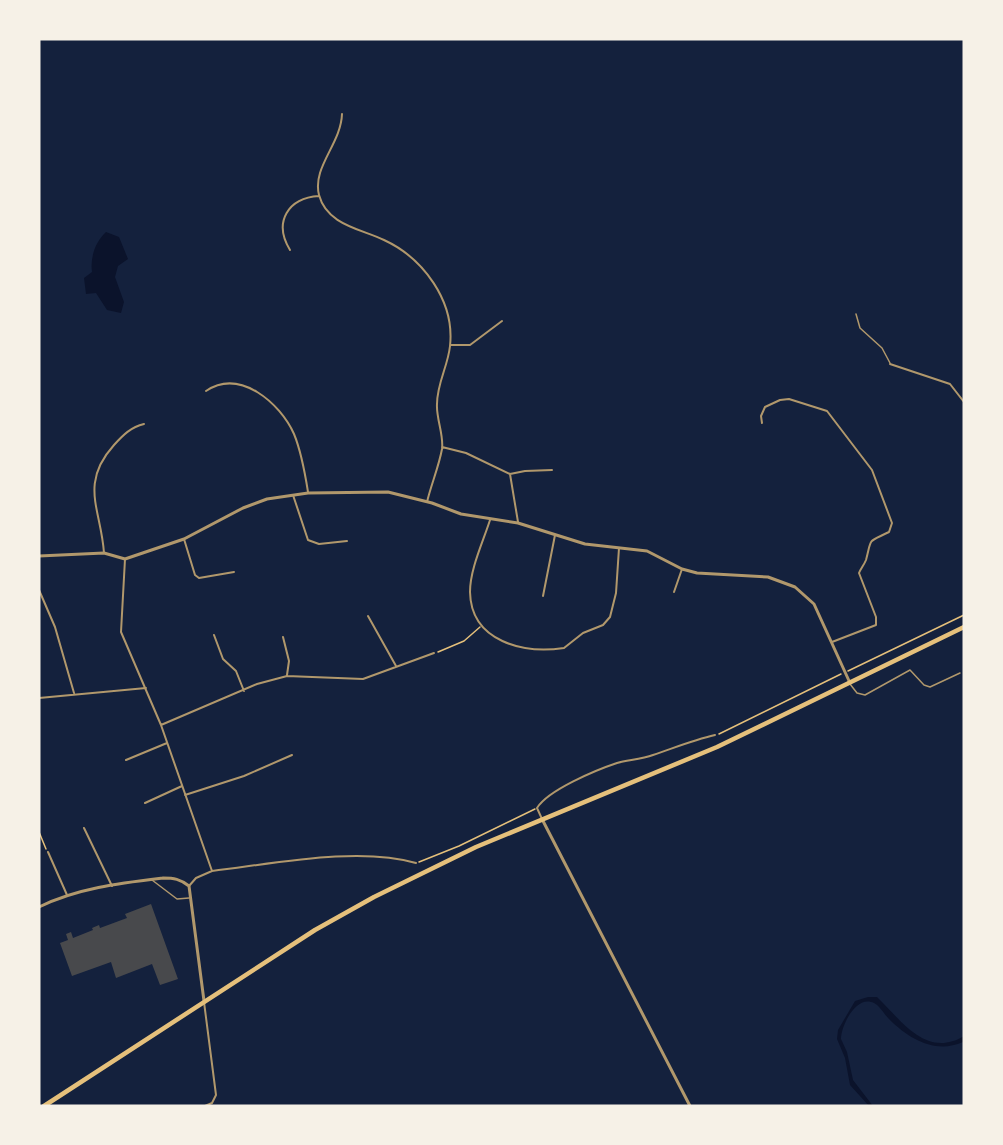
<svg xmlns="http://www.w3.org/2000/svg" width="1003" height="1145" viewBox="0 0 1003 1145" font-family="'Work Sans',sans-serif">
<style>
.water{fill:#0b132b}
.building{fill:#48494c}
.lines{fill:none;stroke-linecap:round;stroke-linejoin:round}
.path{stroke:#e5c07b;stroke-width:1.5}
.service{stroke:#b1986c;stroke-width:1.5}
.minor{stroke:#b1986c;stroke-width:2}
.tertiary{stroke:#b1986c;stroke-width:3}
.trunk{stroke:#e5c07b;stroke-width:4.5}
</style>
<rect width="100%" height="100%" fill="#14213d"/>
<path class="water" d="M 106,232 L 119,237 L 128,259 L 118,266 L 115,277 L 124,302 L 121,313 L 107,310 L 96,293 L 86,294 L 84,278 L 92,272 C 90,258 95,242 106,232 Z
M 868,997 L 877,997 C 901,1020 926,1059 964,1036 L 963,1042 C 936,1054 910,1040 889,1019 C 884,1014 880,1006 874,1003 C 856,994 841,1026 841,1039 L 847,1052 L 853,1080 L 873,1106 L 869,1106 L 850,1085 L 845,1058 L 837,1039 L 838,1030 L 855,1001 Z"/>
<path class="building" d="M 151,904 L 178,979 L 160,985 L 152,964 L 116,978 L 111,962 L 72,976 L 60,943 L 68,940 L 66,934 L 71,932 L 73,938 L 93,930 L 92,928 L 99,925 L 100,928 L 127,918 L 125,914 Z"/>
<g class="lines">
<path class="path" d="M 438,652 L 464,641 L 480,627
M 848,671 L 964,615
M 719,734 L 841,674
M 39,832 L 46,849
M 419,862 L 459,846 L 535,809"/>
<path class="service" d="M 856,314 L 860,328 L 882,348 L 890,363
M 850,684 L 857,693 L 865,695 L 910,670 L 924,685 L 930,687 L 960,673
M 152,880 L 177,899 L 189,898"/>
<path class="minor" d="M 342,114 C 341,144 312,167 319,195 C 327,225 361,229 384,240 C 423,258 455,301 450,346 C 448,366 437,383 437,404 C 436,418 444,435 442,449 C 439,466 431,485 427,502
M 290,250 C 273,222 288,198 319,196
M 450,345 L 470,345 L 502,321
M 890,364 L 950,384 L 964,402
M 206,391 C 240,368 280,403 294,434 C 301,451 305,473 308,492
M 762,423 L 761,416 L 765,407 L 780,400 L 789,399 L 827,411 L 872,470 L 892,523 L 889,532 C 867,543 872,537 866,560 C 864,565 861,568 859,573 L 876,617 L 876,625 L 832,642
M 442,447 L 466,453 L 510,474 L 525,471 L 552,470
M 510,474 L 518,522
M 293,495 L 308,540 L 319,544 L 347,541
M 490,520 C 483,542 470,569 470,592 C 471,642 524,654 564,648 L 583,633 L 603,625 L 610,617 L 616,593 L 619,548
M 184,539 L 195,575 L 199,578 L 234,572
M 104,553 C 101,509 79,484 114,445 C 123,435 131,427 144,424
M 125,559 L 121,632 L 161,725 L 212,871
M 39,590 L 55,627 L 74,693
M 674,592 L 682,569
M 543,596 L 555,535
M 368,616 L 396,666
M 214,635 L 223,659 L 236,671 L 244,691
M 283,637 L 289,661 L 287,675
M 39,698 L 146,688
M 161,725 L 257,684 L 287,676 L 363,679 L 434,653
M 126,760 L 167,743
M 185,795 L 244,776 L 292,755
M 145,803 L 182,786
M 542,819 L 537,808 C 548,790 596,770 617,763 C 629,760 642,759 653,755 C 674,748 693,740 715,735
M 84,828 L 112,886
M 48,852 L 67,895
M 189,886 L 196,878 L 212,871 C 272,864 358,846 416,863
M 204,1002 L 216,1095 L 212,1103 L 205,1106"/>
<path class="tertiary" d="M 39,556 L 104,553 L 125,559 L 184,539 L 243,508 L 267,499 L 308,493 L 388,492 L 432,503 L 461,514 L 518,523 L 585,544 L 647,551 L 682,569 L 697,573 L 768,577 L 795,587 L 814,604 L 850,683
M 542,819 L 690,1106
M 39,907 C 77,888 121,883 163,878 C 174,878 180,879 189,886 L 204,1001"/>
<path class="trunk" d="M 44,1106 L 315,930 L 374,897 L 476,847 L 717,747 L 964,627"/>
</g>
<rect width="1003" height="1145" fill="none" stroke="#f6f1e7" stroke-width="81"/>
</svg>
